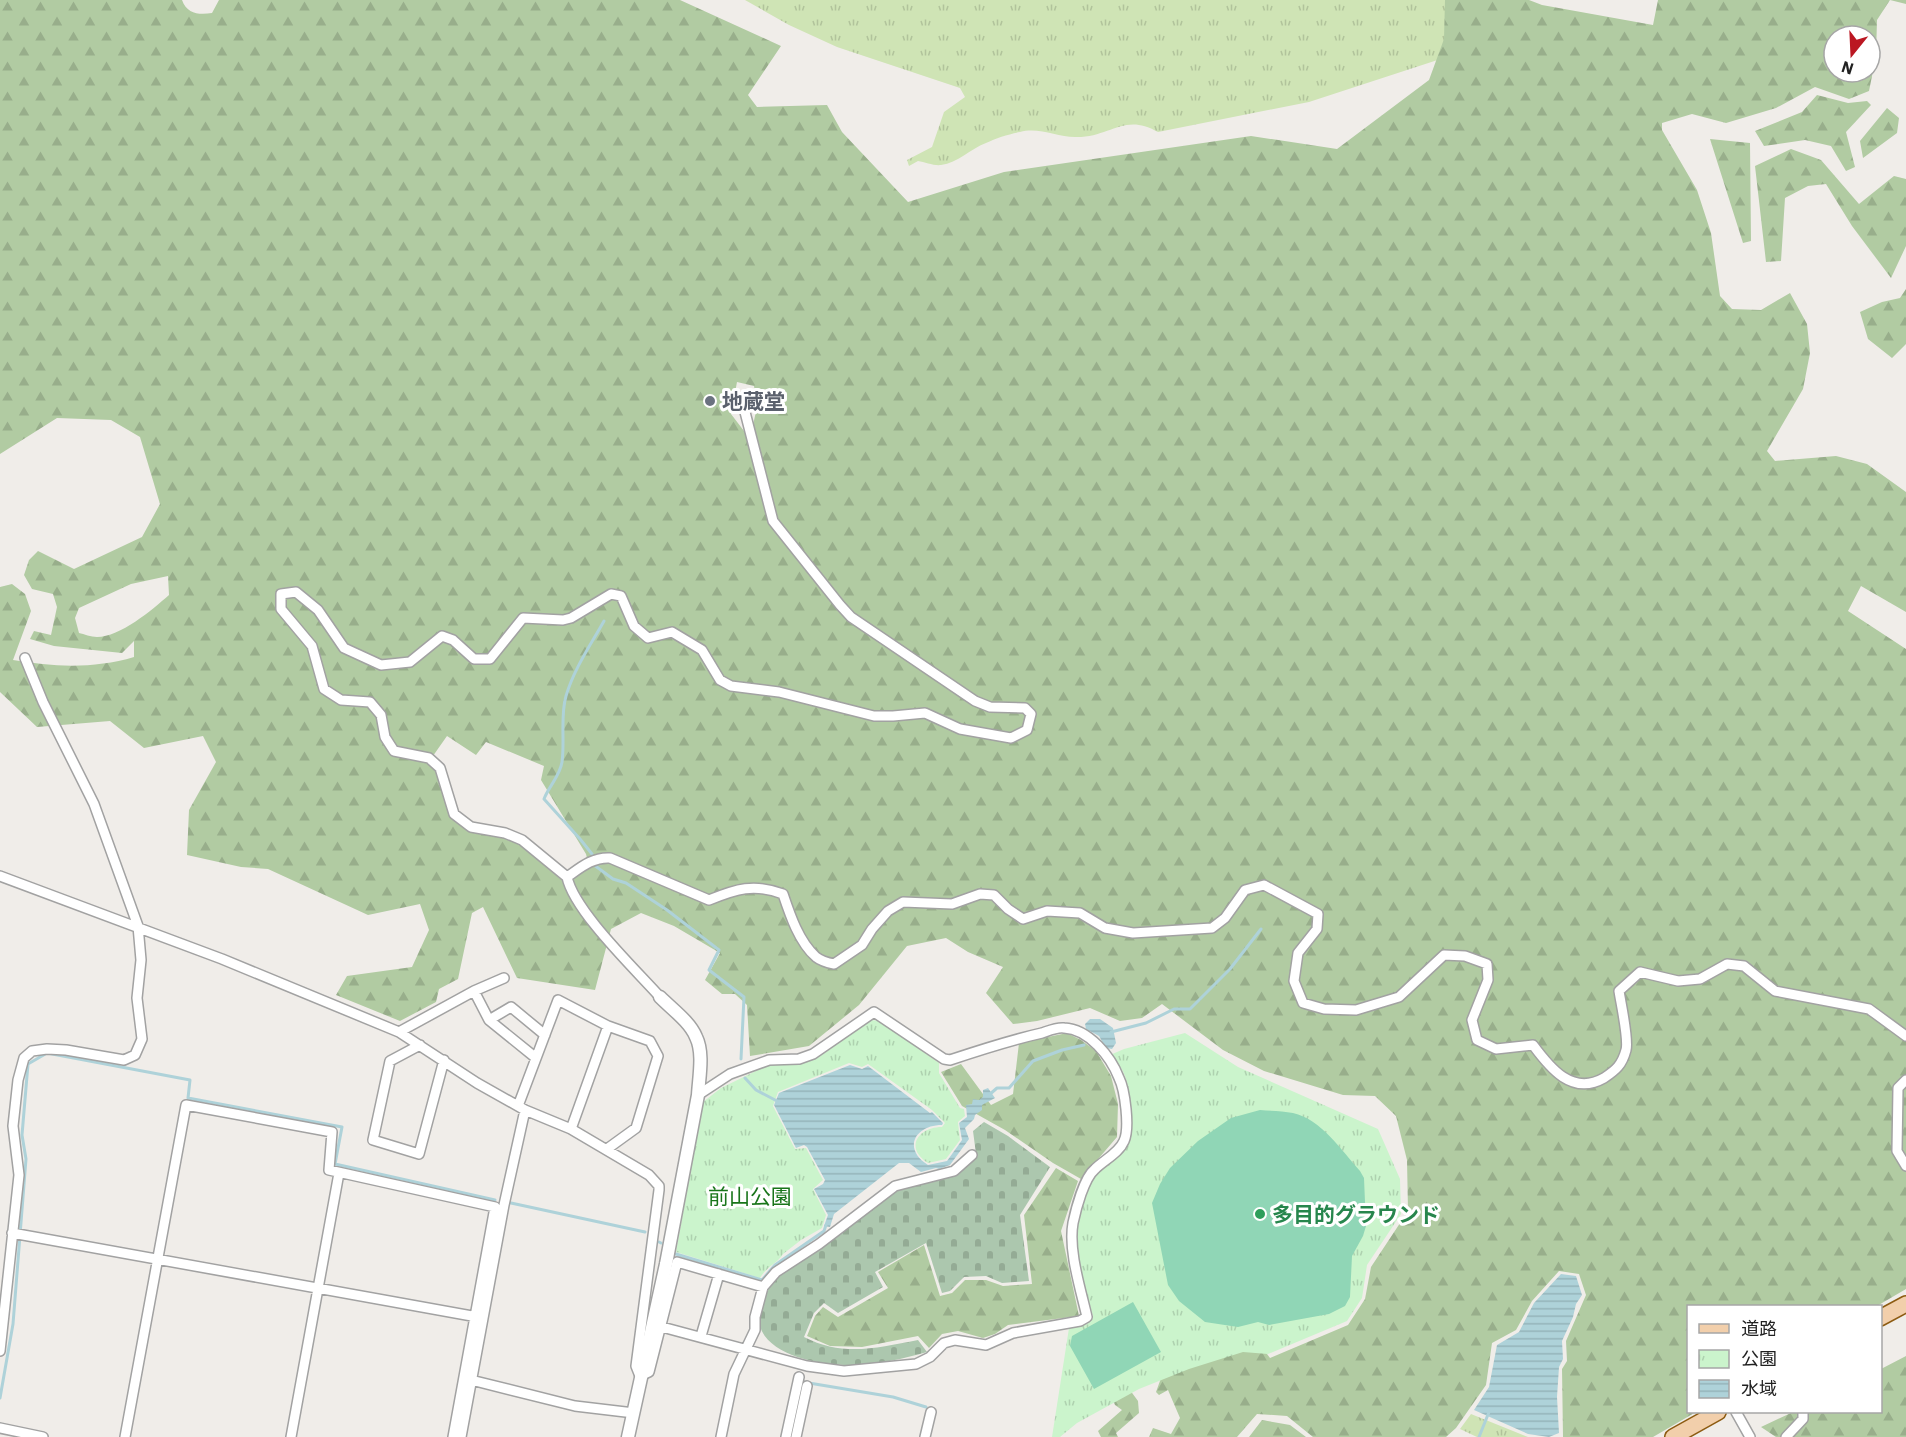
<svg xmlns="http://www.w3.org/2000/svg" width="1906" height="1437" viewBox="0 0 1906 1437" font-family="'IBM Plex Sans','Noto Sans JP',sans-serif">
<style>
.grass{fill:url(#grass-tufts)}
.forest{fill:url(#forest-firs);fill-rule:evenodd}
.cemetery{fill:url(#cemetery-stones)}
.park{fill:url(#park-tufts)}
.pitch{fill:#90d6b6}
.water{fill:url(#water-rules)}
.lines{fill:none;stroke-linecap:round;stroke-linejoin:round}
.stream{stroke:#aed2d9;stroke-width:3}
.minor-casing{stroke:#a2a2a2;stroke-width:12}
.tertiary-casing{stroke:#a2a2a2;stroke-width:15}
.primary-casing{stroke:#8d5b11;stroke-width:18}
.minor{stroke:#fff;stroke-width:9}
.tertiary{stroke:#fff;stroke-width:12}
.primary{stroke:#f2cfab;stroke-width:15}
.worship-dot{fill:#6b7280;stroke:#fff;stroke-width:2}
.leisure-dot{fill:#2e9e5b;stroke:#fff;stroke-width:2}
.labels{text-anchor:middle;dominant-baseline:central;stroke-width:6;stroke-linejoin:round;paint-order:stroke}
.worship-label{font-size:21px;font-weight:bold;fill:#5b616d;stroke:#fff;text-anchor:start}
.park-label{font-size:21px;fill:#19751a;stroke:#fff}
.leisure-label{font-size:21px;font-weight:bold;fill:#27864d;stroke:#fff;text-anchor:start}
</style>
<defs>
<pattern id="grass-tufts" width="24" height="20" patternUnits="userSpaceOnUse" patternTransform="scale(1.5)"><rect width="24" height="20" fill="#cfe4b5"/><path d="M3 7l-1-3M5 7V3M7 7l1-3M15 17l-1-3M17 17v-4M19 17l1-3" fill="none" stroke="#b1c39b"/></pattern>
<pattern id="forest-firs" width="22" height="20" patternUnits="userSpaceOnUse" patternTransform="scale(1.5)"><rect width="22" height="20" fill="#b1cba2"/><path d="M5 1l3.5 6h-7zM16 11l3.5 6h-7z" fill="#98ae8b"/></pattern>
<pattern id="cemetery-stones" width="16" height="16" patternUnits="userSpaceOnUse" patternTransform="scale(1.5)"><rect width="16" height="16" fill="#acc7ae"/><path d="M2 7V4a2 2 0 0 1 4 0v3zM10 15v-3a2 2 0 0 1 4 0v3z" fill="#94ab95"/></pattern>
<pattern id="park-tufts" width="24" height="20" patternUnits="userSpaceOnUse" patternTransform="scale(1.5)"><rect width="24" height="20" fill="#cbf4cc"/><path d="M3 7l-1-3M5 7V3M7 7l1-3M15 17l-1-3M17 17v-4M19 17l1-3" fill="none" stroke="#aed1af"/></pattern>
<pattern id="water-rules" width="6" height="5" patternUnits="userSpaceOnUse" patternTransform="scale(1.5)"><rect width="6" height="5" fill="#aed2d9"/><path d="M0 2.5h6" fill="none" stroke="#95b4ba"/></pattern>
</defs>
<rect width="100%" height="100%" fill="#f0ede9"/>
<path class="grass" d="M 745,0 L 1452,0 L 1459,53 L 1309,102 L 1158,132 C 1124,112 1110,138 1075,137 C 1057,137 1039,127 1020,132 C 1009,134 996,138 986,143 C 970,149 958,163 941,165 C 934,166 925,162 918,161 L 909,166 L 907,160 L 932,147 L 944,112 L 965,97 L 960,88 L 837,47 L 789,25 Z
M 1471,1414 L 1528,1437 L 1477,1437 L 1460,1429 Z"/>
<path class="forest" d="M 0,0 L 182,0 C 187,14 199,15 212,13 L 219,0 L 680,0 L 781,46 L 748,95 L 757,107 L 827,105 L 842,132 L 908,202 L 1004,172 L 1251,136 L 1337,149 L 1429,80 L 1444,39 L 1445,0 L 1529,0 L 1542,5 L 1653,25 L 1658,0 L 1906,0 L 1906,4 L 1890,0 L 1877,20 L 1876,56 L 1869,91 L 1849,99 L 1815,87 L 1776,108 L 1726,123 L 1692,114 L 1662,123 L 1662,130 L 1697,190 L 1711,233 L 1720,296 L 1732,309 L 1761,310 L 1790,293 L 1807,324 L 1810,353 L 1803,389 L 1767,451 L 1775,461 L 1836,456 L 1867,464 L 1906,492 L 1906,612 L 1861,586 L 1848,611 L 1906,649 L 1906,1289 L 1877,1306 L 1688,1306 L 1688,1412 L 1696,1412 L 1653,1437 L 1563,1437 L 1562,1369 L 1567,1361 L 1566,1341 L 1586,1295 L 1579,1274 L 1559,1271 L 1532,1301 L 1516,1330 L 1492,1343 L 1486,1385 L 1456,1428 L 1446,1437 L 1313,1437 L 1287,1416 L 1257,1414 L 1237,1437 L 1149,1437 L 1153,1428 L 1171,1434 L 1180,1418 L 1168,1390 L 1159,1395 L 1156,1392 L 1165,1367 L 1252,1334 L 1270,1358 L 1348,1325 L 1365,1299 L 1371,1267 L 1408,1211 L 1407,1160 L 1396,1116 L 1375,1096 L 1343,1095 L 1264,1071 L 1223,1050 L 1162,1004 L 1142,1018 L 1120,1021 L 1090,1008 L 1037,1021 L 1013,1024 L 986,993 L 1003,967 L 968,952 L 946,938 L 907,946 L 859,1005 L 809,1046 L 750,1056 L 747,1005 L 735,994 L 722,994 L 705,980 L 720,953 L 674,926 L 641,913 L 611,929 L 595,990 L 517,978 L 483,907 L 472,913 L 458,979 L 439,989 L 436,1002 L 400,1021 L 336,995 L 347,976 L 412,967 L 429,930 L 420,904 L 368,915 L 268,869 L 241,867 L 187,855 L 189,810 L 216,762 L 203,736 L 144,748 L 110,721 L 37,727 L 0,692 L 0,587 L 12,584 L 25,594 L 31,611 L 13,660 C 53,667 94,669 134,657 L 134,641 L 122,653 L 54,646 L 30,639 L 34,631 L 51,635 L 57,607 L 53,594 L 32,589 L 24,575 L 29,560 L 38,551 L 74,569 L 142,537 L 160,504 L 140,437 L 111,420 L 57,418 L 0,454 ZM 1834,36 L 1870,36 L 1870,72 L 1834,72 ZM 737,382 L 754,386 L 757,407 L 753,425 L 744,431 L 731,414 ZM 168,576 L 169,595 C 152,610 120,637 97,637 C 91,637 84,634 79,633 L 75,618 L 79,608 L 131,584 ZM 447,736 L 476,755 L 486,742 L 544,766 L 541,780 L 586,854 L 589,866 L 565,883 L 519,843 L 450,814 L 436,771 L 428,763 Z
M 1817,95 L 1848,103 L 1867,101 L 1871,105 L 1846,132 L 1855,167 L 1846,171 L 1831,146 L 1805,140 L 1764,146 L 1755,131 L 1802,112 Z
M 1887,108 L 1899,118 L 1897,133 L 1863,158 L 1860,141 Z
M 1710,139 L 1750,143 L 1751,241 L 1743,243 Z
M 1791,149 L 1821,160 L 1859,204 L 1894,176 L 1906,179 L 1906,246 L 1891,278 L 1852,226 L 1826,184 L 1808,186 L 1785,198 L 1781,261 L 1766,262 L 1755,166 Z
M 1906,289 L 1906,344 L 1892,358 L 1868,339 L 1860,312 L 1882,302 L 1900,298 Z
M 1067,1033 L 1081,1040 L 1096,1051 L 1111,1076 L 1118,1104 L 1117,1137 L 1081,1179 L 1053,1163 L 1005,1130 L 962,1106 L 941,1072 L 961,1064 L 991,1105 L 1013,1094 L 1019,1043 Z
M 1056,1168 L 1078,1181 L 1061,1231 L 1079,1316 L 1008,1325 L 995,1334 L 983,1338 L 958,1331 L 942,1334 L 929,1348 L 918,1336 L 862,1347 L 830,1346 L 807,1336 L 815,1316 L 823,1307 L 838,1317 L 888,1288 L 878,1272 L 924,1245 L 940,1296 L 952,1293 L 965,1280 L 986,1280 L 1003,1286 L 1032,1284 L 1024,1215 Z
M 1906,1356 L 1906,1437 L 1776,1437 L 1761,1427 L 1793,1412 L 1880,1412 L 1881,1369 Z
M 1127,1386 L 1138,1401 L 1139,1413 L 1116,1433 L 1118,1437 L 1101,1437 L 1098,1431 L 1122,1410 L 1115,1405 L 1111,1395 Z
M 1262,1420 L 1290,1425 L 1306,1437 L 1249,1437 Z"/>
<path class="cemetery" d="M 984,1122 L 1008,1136 L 1050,1167 L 1020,1215 L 1029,1281 L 1002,1283 L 986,1276 L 964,1277 L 950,1291 L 942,1293 L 926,1243 L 875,1272 L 883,1287 L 838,1313 L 824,1303 L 814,1313 L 804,1337 C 843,1357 876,1348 918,1340 L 927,1352 C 903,1359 879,1364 854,1365 C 800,1366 723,1342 777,1278 L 901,1188 L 958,1175 L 976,1154 L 973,1131 Z"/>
<path class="park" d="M 871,1020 L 880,1021 L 939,1063 L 939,1073 L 960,1108 L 964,1109 L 965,1116 L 958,1122 L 960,1140 L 946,1159 L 928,1163 C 904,1148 918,1127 942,1127 L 945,1123 L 932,1110 L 868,1064 L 862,1067 L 849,1063 L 778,1092 L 773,1106 L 795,1149 L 806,1148 L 823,1180 L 813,1189 L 826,1215 L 822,1228 L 801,1240 L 783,1254 C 778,1263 767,1266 760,1278 L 676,1252 L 703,1102 L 721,1088 L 770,1064 L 806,1062 L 819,1057 Z
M 1185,1033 L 1238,1067 L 1378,1129 L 1400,1179 L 1401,1214 L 1367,1265 L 1362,1298 L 1347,1321 L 1268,1354 L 1243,1352 L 1189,1369 L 1139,1389 L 1077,1423 L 1060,1437 L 1052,1437 L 1069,1328 L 1087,1324 L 1093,1316 C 1086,1291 1072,1246 1078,1221 C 1081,1205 1087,1181 1099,1170 C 1108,1161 1124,1155 1129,1142 C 1134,1130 1130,1086 1124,1074 C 1122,1067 1115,1061 1110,1055 L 1124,1049 Z"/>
<path class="pitch" d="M 1260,1110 C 1271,1111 1283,1111 1293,1113 C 1321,1119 1342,1151 1360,1171 L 1364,1178 L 1366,1226 L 1363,1236 L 1352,1256 L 1350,1297 L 1345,1306 L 1329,1314 L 1269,1325 L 1258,1322 L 1238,1327 L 1205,1322 L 1179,1301 L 1168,1285 L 1152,1203 L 1160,1184 L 1170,1168 L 1198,1141 L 1231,1118 Z
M 1133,1302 L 1161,1352 L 1094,1389 L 1070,1346 L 1072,1336 Z"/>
<path class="water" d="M 1090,1019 L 1100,1019 L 1113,1028 L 1116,1043 L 1112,1049 L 1106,1048 L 1099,1036 L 1086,1029 L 1085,1024 Z
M 850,1065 L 862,1069 L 868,1066 L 930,1113 L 932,1112 L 943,1123 L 942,1125 C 915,1125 902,1149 928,1165 L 947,1161 L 962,1140 L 959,1123 L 967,1117 L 966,1105 L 972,1104 L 973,1099 L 979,1100 L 983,1097 L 983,1090 L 988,1088 L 995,1098 L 982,1105 L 982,1110 L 975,1115 L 974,1119 L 965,1128 L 969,1139 L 950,1165 L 939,1169 L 936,1168 L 921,1172 L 909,1163 L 899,1163 L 834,1214 L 830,1227 L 824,1226 L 828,1215 L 814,1189 L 823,1184 L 825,1180 L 807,1147 L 804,1145 L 796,1148 L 774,1105 L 779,1093 Z
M 1561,1274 L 1576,1276 L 1582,1295 L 1576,1304 L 1573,1317 L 1562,1341 L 1563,1359 L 1559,1367 L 1557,1397 L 1559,1433 L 1549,1437 L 1528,1434 L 1474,1410 L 1489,1387 L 1497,1345 L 1519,1332 L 1534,1303 Z"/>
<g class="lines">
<path class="stream" d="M 592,854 L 580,839 L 544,799 C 549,786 560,776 562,762 C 565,741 560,716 566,696 C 574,669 590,646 604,621
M 594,865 L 613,879 L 626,883 L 667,910 L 719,950 L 709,970 L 744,997 L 741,1059
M 1111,1032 L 1146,1023 L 1174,1009 L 1190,1009 L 1230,969 L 1261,929
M 745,1078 L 756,1090 L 777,1101
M 989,1095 L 997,1088 L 1009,1088 L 1033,1061 L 1062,1050 L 1084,1045
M 511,1203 L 645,1232
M 659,1242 L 661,1243
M 676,1254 L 762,1280 L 775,1265 L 824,1231 L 826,1225
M 802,1387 L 803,1382 L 893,1397 L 926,1407
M 0,1398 L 13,1324 L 26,1159 L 22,1135 L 28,1064 L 47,1053 L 190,1080 L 188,1098 L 342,1127 L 335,1164 L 495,1200
M 1479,1437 L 1489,1412"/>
<defs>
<path id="minor" d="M 0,876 L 222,959 L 399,1032 L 477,1083 L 525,1110 L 571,1129 L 649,1175 L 659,1186 L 659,1190 L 636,1366 L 640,1376 L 649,1372 L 677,1262 L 763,1287
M 567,877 L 522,840 L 505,833 L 471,827 L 454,814 L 440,768 L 429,758 L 394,751 L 385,737 L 381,715 L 370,702 L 341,700 L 324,689 L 312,646 L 281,609 L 281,594 L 296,592 L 318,610 L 344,648 L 381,665 L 410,662 L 442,636 L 453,640 L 474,659 L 490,659 L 523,618 L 563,620 L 571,618 L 611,594 L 621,596 L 634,626 L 648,638 L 672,632 L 702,650 L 720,680 L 731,686 L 779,692 L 874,716 L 893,716 L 925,713 L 960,729 L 1011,738 L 1027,730 L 1031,714 L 1025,708 L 990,707 L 975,701 L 851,617 L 840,605 L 773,521 L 745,412
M 474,991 L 489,1020 L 536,1058
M 660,997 C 636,970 574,911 567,877 C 580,868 592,857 610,858 L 709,900 C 736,889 754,883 783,894 C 790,915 799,942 816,957 C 821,961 829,963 834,964 L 862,945 L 872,929 L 888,911 L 903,902 L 952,904 L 980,894 L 994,895 L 1008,909 L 1023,919 L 1047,911 L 1080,913 L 1105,928 L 1133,933 L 1212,928 L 1225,918 L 1245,890 L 1264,885 L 1318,914 L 1317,929 L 1298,953 L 1294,981 L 1303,1003 L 1324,1009 L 1356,1010 L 1399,997 L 1444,955 L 1465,956 L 1487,964 L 1488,980 L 1472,1020 L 1477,1040 L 1496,1049 L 1533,1045 C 1550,1068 1572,1096 1604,1078 C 1616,1070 1622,1065 1626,1050 C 1629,1040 1621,1004 1619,991 L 1640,972 L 1678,981 L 1700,979 L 1727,964 L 1744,966 L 1775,991 L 1869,1009 L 1906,1036
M 489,1020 L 511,1007 L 545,1035
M 399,1032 L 474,991 L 504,978
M 420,1045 L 390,1061 L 373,1140 L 419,1154 L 444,1060
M 1906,1080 L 1898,1088 L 1897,1151 L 1906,1166
M 518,1106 L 558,1000 L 608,1026 L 650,1041 L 658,1056 L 636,1128 L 607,1149
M 571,1129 L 608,1026
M 12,1233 L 483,1318
M 662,1327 L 807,1366 L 844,1371 L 916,1364 L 930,1357 L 944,1343 L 955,1340 L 986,1345 L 1013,1333 L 1080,1321 L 1087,1317 C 1081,1290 1068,1251 1073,1223 C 1076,1209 1084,1178 1095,1169 C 1104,1160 1119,1153 1124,1141 C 1130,1128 1125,1090 1119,1078 C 1111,1057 1089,1029 1064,1028 C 1057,1027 1048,1031 1042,1033 C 1011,1040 980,1050 950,1060 L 944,1059 L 874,1012 L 813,1054 L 799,1059 L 769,1060 L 730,1074 L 698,1095
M 701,1336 L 719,1274
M 0,1351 L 19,1175 L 13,1126 L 18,1080 L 24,1058 L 32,1051 L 47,1049 L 66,1050 L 124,1060 L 135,1055 L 142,1039 L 137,998 L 141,960 L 138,926 L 94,804 L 43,702 L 25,658
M 471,1380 L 575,1406 L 634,1413
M 1736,1412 L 1750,1437
M 0,1428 L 43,1437
M 125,1437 L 186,1105 L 332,1132 L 329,1170 L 495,1207 L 453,1437
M 291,1437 L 339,1173
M 461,1437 L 504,1205 L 525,1110
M 721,1437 L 734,1374 L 755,1330 L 755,1317 L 763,1287 L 776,1272 L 819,1244 L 895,1186 L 954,1171 L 972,1155
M 786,1437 L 799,1377
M 796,1437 L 807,1386
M 925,1437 L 931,1412
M 1786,1437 L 1803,1419 L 1803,1412"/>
<path id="tertiary" d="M 628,1437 L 666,1264 L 698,1095 C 699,1077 704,1053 696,1037 C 690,1022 672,1009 660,997"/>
<path id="primary" d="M 1880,1318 L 1906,1304
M 1673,1437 L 1718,1412"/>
</defs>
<use href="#minor" class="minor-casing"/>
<use href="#tertiary" class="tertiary-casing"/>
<use href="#primary" class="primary-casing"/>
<use href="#minor" class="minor"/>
<use href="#tertiary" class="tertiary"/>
<use href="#primary" class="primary"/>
</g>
<circle class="worship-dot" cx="710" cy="401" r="6"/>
<circle class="leisure-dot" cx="1260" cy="1214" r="6"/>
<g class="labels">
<g class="worship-label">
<text x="722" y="401">地蔵堂</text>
</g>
<g class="park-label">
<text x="750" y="1196">前山公園</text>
</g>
<g class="leisure-label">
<text x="1272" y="1214">多目的グラウンド</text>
</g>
</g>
<rect x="1687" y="1305" width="195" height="108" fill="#ffffff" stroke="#a6a6a6" stroke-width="1.5"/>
<rect x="1699" y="1324" width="30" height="9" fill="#f2cfab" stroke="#a6a6a6" stroke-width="1.5"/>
<text x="1741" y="1335" font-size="18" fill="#212121">道路</text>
<rect x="1699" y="1350" width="30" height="18" fill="url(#park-tufts)" stroke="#a6a6a6" stroke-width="1.5"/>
<text x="1741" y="1365" font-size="18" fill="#212121">公園</text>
<rect x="1699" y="1380" width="30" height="18" fill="url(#water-rules)" stroke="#a6a6a6" stroke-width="1.5"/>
<text x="1741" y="1395" font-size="18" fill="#212121">水域</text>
<g transform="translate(1852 54) rotate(198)"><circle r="28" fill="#ffffff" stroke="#a6a6a6" stroke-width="1.5"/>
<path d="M0-4.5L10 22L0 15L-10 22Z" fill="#bb1722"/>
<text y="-9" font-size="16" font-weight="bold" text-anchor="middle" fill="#212121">N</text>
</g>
</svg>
